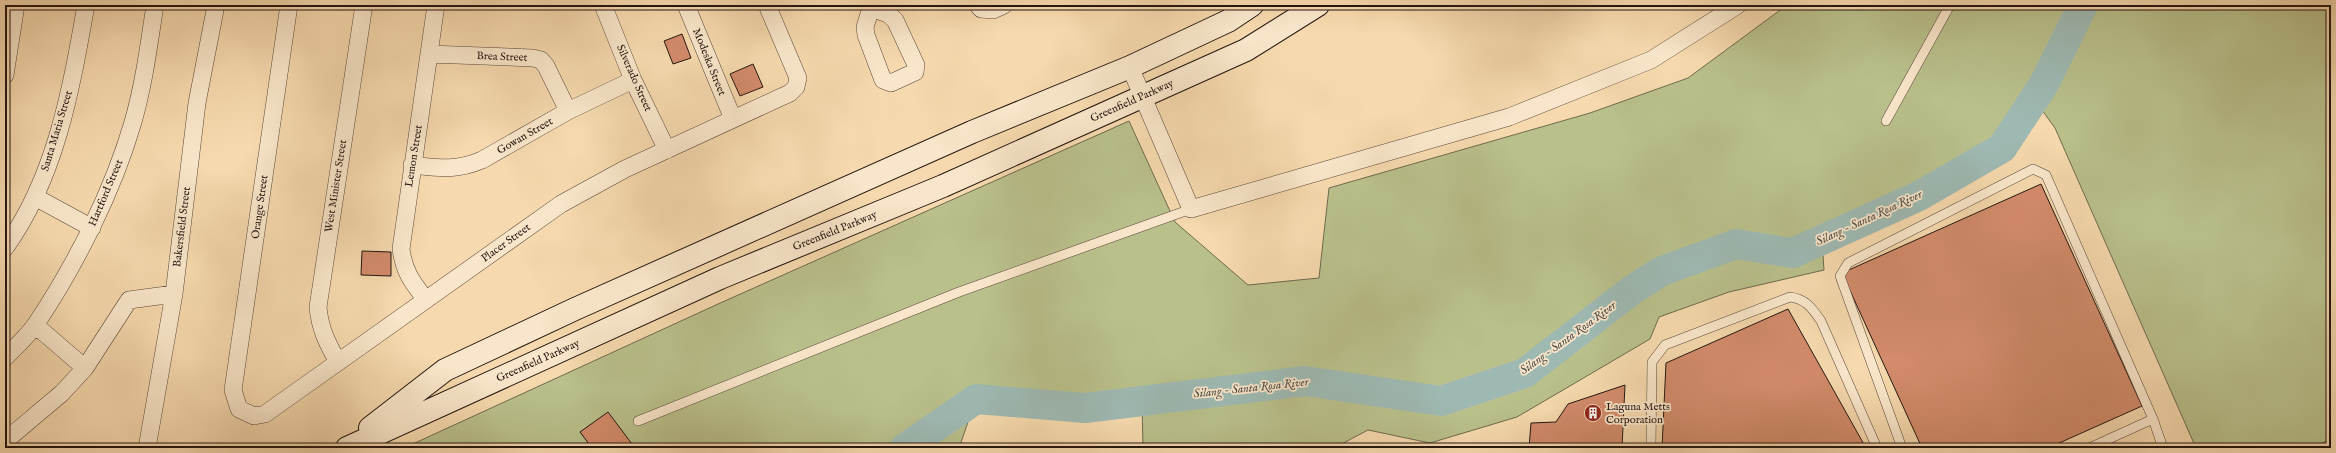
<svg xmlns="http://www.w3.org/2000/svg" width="2336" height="453" viewBox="0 0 2336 453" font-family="'IM FELL English',serif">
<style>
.green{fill:#b9c08c;stroke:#6e6a4e}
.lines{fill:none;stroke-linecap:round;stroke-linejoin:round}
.river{stroke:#9eb9b2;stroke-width:30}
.building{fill:#d28b6b;stroke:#231510}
.lane-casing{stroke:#584638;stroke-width:10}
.street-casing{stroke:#584638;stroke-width:18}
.secondary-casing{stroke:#231510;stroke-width:24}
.lane{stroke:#f9e6ca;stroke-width:9}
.street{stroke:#f9e6ca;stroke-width:17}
.secondary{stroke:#f9e6ca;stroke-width:22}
.labels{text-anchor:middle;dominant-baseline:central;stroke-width:3.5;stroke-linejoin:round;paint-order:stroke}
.street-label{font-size:11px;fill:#231510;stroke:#f9e6ca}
.poi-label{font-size:11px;fill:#231510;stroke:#f9e6ca;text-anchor:start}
.water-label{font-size:12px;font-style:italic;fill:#4e4e49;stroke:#f9e6ca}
</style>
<rect width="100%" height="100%" fill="#f6d9ae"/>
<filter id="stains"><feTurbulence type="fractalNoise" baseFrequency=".005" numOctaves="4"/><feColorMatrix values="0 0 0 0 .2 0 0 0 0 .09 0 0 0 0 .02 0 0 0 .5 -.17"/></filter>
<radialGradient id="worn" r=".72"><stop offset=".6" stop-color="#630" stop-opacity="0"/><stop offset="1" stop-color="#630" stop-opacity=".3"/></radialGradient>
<path class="green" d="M 1787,5 L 2331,5 L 2331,439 L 2310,448 L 2196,448 L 2055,128 L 2034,99 L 2002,148 L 1919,196 L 1822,240 L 1824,270 L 1729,292 L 1659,317 L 1650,339 L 1517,417 L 1430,443 L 1368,430 L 1334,448 L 1143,448 L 1142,401 L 1085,408 L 976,399 L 959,448 L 404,448 L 718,304 L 1129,121 L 1175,222 L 1248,285 L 1319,278 L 1329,188 L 1590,113 L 1688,78 Z"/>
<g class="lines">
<path class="river" d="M 905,448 L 976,399 L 1085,408 L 1305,381 L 1441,401 L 1525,373 L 1632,290 L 1662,271 L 1736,244 L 1793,253 L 1919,196 L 2002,148 L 2044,84 L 2083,5"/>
</g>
<path class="building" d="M 682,34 L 691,58 L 673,64 L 664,41 Z
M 753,64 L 763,87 L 740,96 L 730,74 Z
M 2041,184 L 2142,406 L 2048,448 L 1922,448 L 1842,273 Z
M 362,251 L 391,252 L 391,276 L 361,275 Z
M 1788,309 L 1866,448 L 1662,448 L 1666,363 Z
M 1625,385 L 1622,448 L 1529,448 L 1531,423 L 1556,422 L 1568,404 Z
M 608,412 L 635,448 L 592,448 L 580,432 Z"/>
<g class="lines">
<defs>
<path id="lane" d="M 1886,121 L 1950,5
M 638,421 L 959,292 L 1191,209
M 1651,448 L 1652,362 L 1665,345 L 1790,297 C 1806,299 1812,308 1821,321 L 1877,448
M 1902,448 L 1840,276 L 1848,263 L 2033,169 L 2046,175 L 2153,419 L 2163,448
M 2089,448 L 2153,419"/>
<path id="street" d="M 289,5 L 233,390 L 239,409 L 254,416 L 265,414 L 561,204 L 625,169 L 790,93 L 796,87 L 798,78 L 767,5
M 603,5 L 633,80 L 667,150
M 686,5 L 733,119
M 869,5 L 871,8 L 865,27 L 866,35 L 883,80 L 891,83 L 915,72 L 916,65 L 895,20 L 888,14 L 871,8
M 978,5 L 981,9 L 993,10 L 1004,5
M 429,54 L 533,58 L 541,60 L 546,66 L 568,111
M 1130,67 L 1191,209 L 1509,117 L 1651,60 L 1738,5
M 5,75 L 16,5
M 412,165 C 439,168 456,171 482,160 L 568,111 L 633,80
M 35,197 L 92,228
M 5,248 C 56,177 71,90 86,5
M 426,300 C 412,282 404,272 401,249 L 436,5
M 35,325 L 85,368
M 5,358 C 15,347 28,336 36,324 C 76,264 113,191 133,122 C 144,84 149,44 155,5
M 338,362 C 327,343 320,329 318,307 L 364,5
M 5,441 L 62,393 L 85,368 L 129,300 L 174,294
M 147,448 L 174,294 L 197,103 L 216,5"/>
<path id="secondary" d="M 370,428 L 445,370 L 575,309 L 972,132 L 1130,67 L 1228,21 L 1252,5
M 347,448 L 720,278 L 943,186 L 1246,50 L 1318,5"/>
</defs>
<use href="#lane" class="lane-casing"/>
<use href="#street" class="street-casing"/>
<use href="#secondary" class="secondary-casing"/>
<use href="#lane" class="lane"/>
<use href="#street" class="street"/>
<use href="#secondary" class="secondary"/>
</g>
<defs>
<symbol id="building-disc" viewBox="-11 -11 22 22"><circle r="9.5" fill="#8f2418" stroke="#f9e6ca"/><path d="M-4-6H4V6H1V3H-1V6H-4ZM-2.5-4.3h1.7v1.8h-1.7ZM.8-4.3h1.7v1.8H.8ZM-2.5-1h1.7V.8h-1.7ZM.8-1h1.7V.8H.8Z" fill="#fff"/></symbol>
</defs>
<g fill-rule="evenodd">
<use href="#building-disc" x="1583" y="403" width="20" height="20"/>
</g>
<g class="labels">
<g class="street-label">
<text transform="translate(502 57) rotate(2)">Brea Street</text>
<text transform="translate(709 62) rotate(68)">Modeska Street</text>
<text transform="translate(634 78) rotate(66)">Silverado Street</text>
<text transform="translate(1132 101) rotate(-24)">Greenfield Parkway</text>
<text transform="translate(57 131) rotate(-73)">Santa Maria Street</text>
<text transform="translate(525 136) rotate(-30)">Gowan Street</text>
<text transform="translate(414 156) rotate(-81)">Lemon Street</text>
<text transform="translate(336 186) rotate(-81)">West Minister Street</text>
<text transform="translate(106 193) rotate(-67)">Hartford Street</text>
<text transform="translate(260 207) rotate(-82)">Orange Street</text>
<text transform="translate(182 227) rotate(-83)">Bakersfield Street</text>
<text transform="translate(835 231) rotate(-22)">Greenfield Parkway</text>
<text transform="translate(506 243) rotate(-36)">Placer Street</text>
<text transform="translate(538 361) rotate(-24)">Greenfield Parkway</text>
</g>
<g class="poi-label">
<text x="1606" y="407">Laguna Metts<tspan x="1606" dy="13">Corporation</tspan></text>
</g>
<g class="water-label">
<text transform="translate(1869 218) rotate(-25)">Silang - Santa Rosa River</text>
<text transform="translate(1568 338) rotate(-36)">Silang - Santa Rosa River</text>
<text transform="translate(1251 388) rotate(-6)">Silang - Santa Rosa River</text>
</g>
</g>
<rect width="2336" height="453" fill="none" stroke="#f6d9ae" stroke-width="20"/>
<rect x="6" y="6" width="2324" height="441" fill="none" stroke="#231510" stroke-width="2"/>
<rect x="10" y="10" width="2316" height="433" fill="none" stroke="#231510"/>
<rect width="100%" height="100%" filter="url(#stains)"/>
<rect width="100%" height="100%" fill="url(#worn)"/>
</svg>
